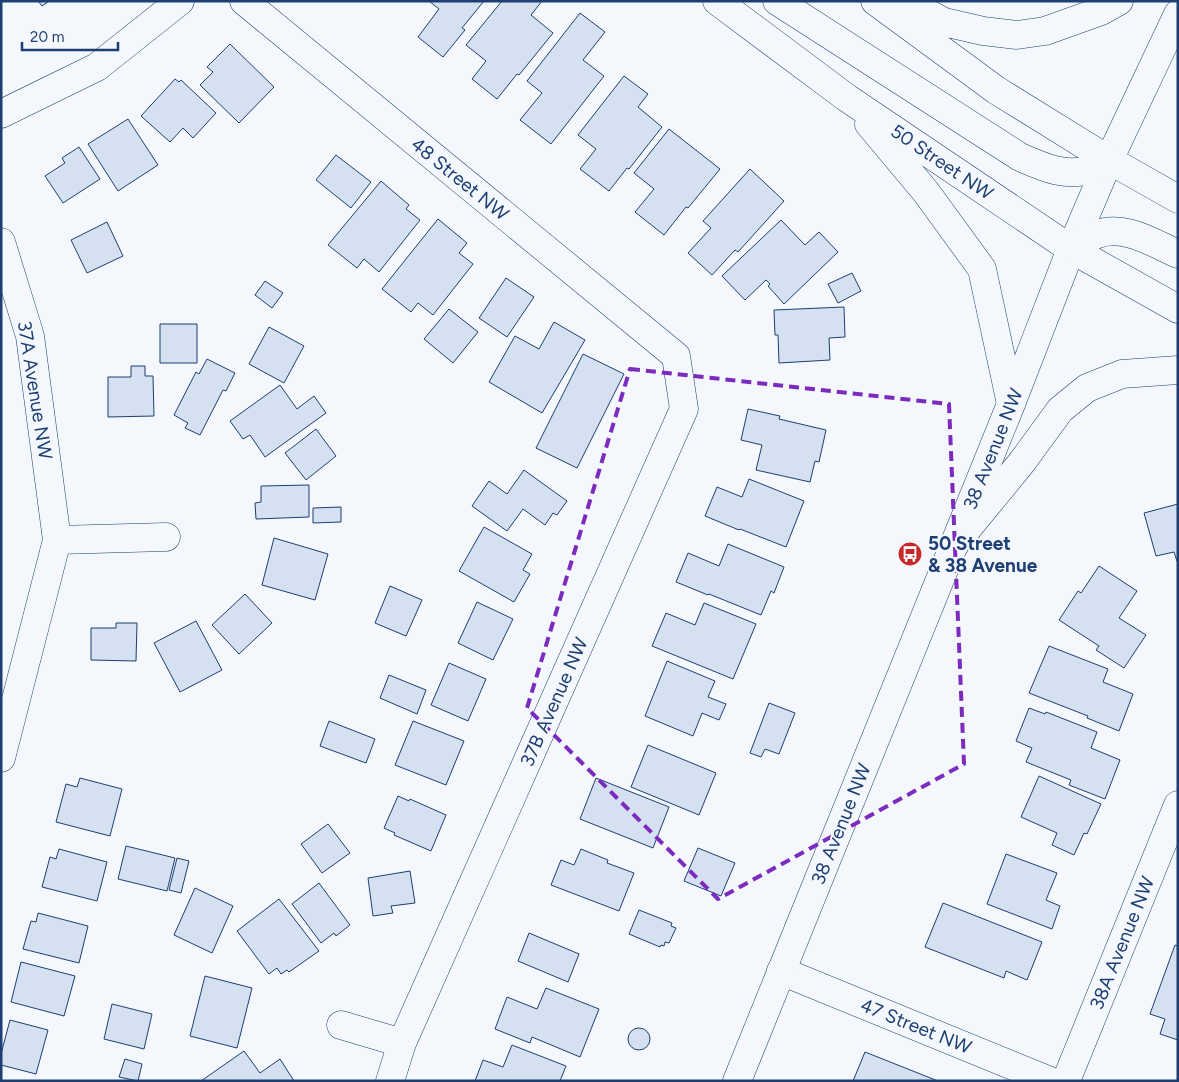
<svg xmlns="http://www.w3.org/2000/svg" width="1179" height="1082" viewBox="0 0 1179 1082" font-family="Figtree,sans-serif">
<style>
.building{fill:#d5e0f0;stroke:#1d3f73}
.lines{fill:none;stroke-linecap:round;stroke-linejoin:round}
.street-casing{stroke:#1d3f73;stroke-width:29}
.secondary-casing{stroke:#1d3f73;stroke-width:29}
.primary-casing{stroke:#1d3f73;stroke-width:29}
.street{stroke:#f4f7fb;stroke-width:28}
.secondary{stroke:#f4f7fb;stroke-width:28}
.primary{stroke:#f4f7fb;stroke-width:28}
.marked{fill:none;stroke:#7b2cbf;stroke-width:4;stroke-dasharray:10 6;stroke-linejoin:round}
.labels{text-anchor:middle;dominant-baseline:central;stroke-width:4;stroke-linejoin:round;paint-order:stroke}
.street-label{font-size:19px;fill:#1d3f73;stroke:#f4f7fb}
.poi-label{font-size:19px;font-weight:bold;fill:#1d3f73;stroke:#f4f7fb;text-anchor:start}
</style>
<rect width="100%" height="100%" fill="#f4f7fb"/>
<path class="building" d="M 38,1 L 49,1 L 42,6 Z
M 429,1 L 484,1 L 462,28 L 465,30 L 443,57 L 418,37 L 439,9 Z
M 502,1 L 542,1 L 531,15 L 553,33 L 519,75 L 517,74 L 497,99 L 472,79 L 486,61 L 466,45 Z
M 580,13 L 605,32 L 583,60 L 604,76 L 551,144 L 520,120 L 542,93 L 527,81 Z
M 230,44 L 274,87 L 239,123 L 200,85 L 213,72 L 207,67 Z
M 624,76 L 648,94 L 638,107 L 662,127 L 629,169 L 627,168 L 609,191 L 580,169 L 596,149 L 578,135 Z
M 175,79 L 179,82 L 181,80 L 216,113 L 193,138 L 183,128 L 170,142 L 141,116 Z
M 128,119 L 158,165 L 118,191 L 88,144 Z
M 669,129 L 720,169 L 688,208 L 686,207 L 664,235 L 635,212 L 654,189 L 634,173 Z
M 79,147 L 100,179 L 63,203 L 45,176 L 65,163 L 62,158 Z
M 336,155 L 371,182 L 351,208 L 316,180 Z
M 750,169 L 784,201 L 738,252 L 735,250 L 712,275 L 688,253 L 711,228 L 703,221 Z
M 381,181 L 409,205 L 406,209 L 420,220 L 379,272 L 364,259 L 357,268 L 328,245 Z
M 438,219 L 467,243 L 459,253 L 473,264 L 433,315 L 418,303 L 411,312 L 382,289 Z
M 781,220 L 805,245 L 819,232 L 838,252 L 784,304 L 768,286 L 770,284 L 766,280 L 745,300 L 722,276 Z
M 107,222 L 123,256 L 87,273 L 71,240 Z
M 852,273 L 861,291 L 838,303 L 828,284 Z
M 506,278 L 534,297 L 507,337 L 479,318 Z
M 265,281 L 283,293 L 272,308 L 255,295 Z
M 844,307 L 845,337 L 829,338 L 830,360 L 779,363 L 778,335 L 775,335 L 774,310 Z
M 449,309 L 478,332 L 453,363 L 424,339 Z
M 554,322 L 585,340 L 542,413 L 489,382 L 515,336 L 539,349 Z
M 160,324 L 197,324 L 197,363 L 160,363 Z
M 269,327 L 304,346 L 284,383 L 249,364 Z
M 583,354 L 624,374 L 577,468 L 536,448 Z
M 207,359 L 235,373 L 226,391 L 223,390 L 200,435 L 185,428 L 188,423 L 174,415 L 196,372 L 199,374 Z
M 131,366 L 145,366 L 145,376 L 153,376 L 154,416 L 108,417 L 108,377 L 131,377 Z
M 280,385 L 297,409 L 314,396 L 326,413 L 265,457 L 250,435 L 243,439 L 230,421 Z
M 748,409 L 780,416 L 779,419 L 826,430 L 819,462 L 815,461 L 810,482 L 756,470 L 762,445 L 741,440 Z
M 316,429 L 336,456 L 306,480 L 285,453 Z
M 524,470 L 567,501 L 557,515 L 553,513 L 545,525 L 523,509 L 507,531 L 472,506 L 489,481 L 507,494 Z
M 749,479 L 804,501 L 786,547 L 740,529 L 739,530 L 705,516 L 717,487 L 742,497 Z
M 309,485 L 309,517 L 256,519 L 255,503 L 261,502 L 261,486 Z
M 1178,504 L 1178,564 L 1174,552 L 1156,556 L 1144,513 Z
M 341,507 L 341,522 L 313,523 L 313,508 Z
M 484,527 L 532,554 L 523,570 L 530,574 L 514,602 L 459,571 Z
M 274,538 L 328,554 L 315,600 L 262,585 Z
M 728,544 L 784,567 L 774,593 L 771,591 L 761,615 L 709,594 L 708,595 L 676,582 L 688,553 L 719,566 Z
M 1099,566 L 1137,591 L 1119,618 L 1146,635 L 1124,668 L 1096,650 L 1099,646 L 1059,620 L 1078,591 L 1081,593 Z
M 390,586 L 422,600 L 406,636 L 375,623 Z
M 245,594 L 272,623 L 239,654 L 212,625 Z
M 477,602 L 513,619 L 493,660 L 458,643 Z
M 704,603 L 756,624 L 733,679 L 652,646 L 666,613 L 695,625 Z
M 196,621 L 222,670 L 180,692 L 154,643 Z
M 116,623 L 137,623 L 136,661 L 91,660 L 91,628 L 116,628 Z
M 1049,646 L 1108,669 L 1103,682 L 1133,694 L 1119,731 L 1087,718 L 1088,716 L 1029,693 Z
M 667,661 L 715,681 L 708,697 L 726,704 L 719,720 L 702,713 L 693,736 L 645,716 Z
M 449,663 L 486,679 L 468,721 L 431,705 Z
M 389,675 L 426,690 L 417,714 L 380,698 Z
M 769,703 L 795,713 L 779,754 L 765,749 L 761,757 L 750,753 Z
M 1029,708 L 1045,714 L 1046,712 L 1097,732 L 1091,748 L 1120,760 L 1105,799 L 1069,785 L 1071,780 L 1026,762 L 1032,748 L 1016,741 Z
M 329,721 L 375,739 L 366,763 L 320,746 Z
M 413,721 L 464,741 L 446,785 L 395,765 Z
M 648,745 L 716,773 L 699,815 L 631,787 Z
M 1039,776 L 1101,804 L 1087,834 L 1084,833 L 1074,855 L 1052,845 L 1057,833 L 1021,817 Z
M 80,778 L 122,789 L 110,836 L 56,822 L 66,784 L 77,787 Z
M 596,778 L 669,807 L 653,848 L 580,819 Z
M 398,796 L 409,801 L 410,799 L 446,815 L 431,851 L 394,835 L 395,833 L 384,828 Z
M 328,824 L 350,853 L 322,873 L 301,844 Z
M 126,846 L 175,858 L 167,891 L 118,879 Z
M 698,848 L 735,863 L 721,896 L 684,881 Z
M 59,849 L 107,862 L 97,901 L 42,887 L 50,857 L 56,859 Z
M 581,849 L 608,860 L 607,863 L 634,873 L 619,911 L 551,885 L 561,860 L 574,865 Z
M 1006,854 L 1057,873 L 1046,900 L 1060,906 L 1052,929 L 987,904 Z
M 177,858 L 189,861 L 181,893 L 169,890 Z
M 410,871 L 415,903 L 391,906 L 393,913 L 373,916 L 368,878 Z
M 319,883 L 350,925 L 336,936 L 334,933 L 321,943 L 292,904 Z
M 195,888 L 233,906 L 212,953 L 174,935 Z
M 279,899 L 319,951 L 289,972 L 287,970 L 281,974 L 277,968 L 269,974 L 237,931 Z
M 943,903 L 1042,942 L 1027,980 L 1006,971 L 1004,978 L 925,947 Z
M 639,910 L 672,923 L 671,926 L 676,928 L 669,943 L 665,942 L 664,946 L 661,945 L 660,947 L 629,934 Z
M 38,913 L 88,926 L 79,963 L 23,949 L 31,921 L 36,922 Z
M 529,933 L 579,954 L 568,982 L 518,961 Z
M 1175,945 L 1178,946 L 1178,1040 L 1160,1034 L 1165,1019 L 1150,1014 Z
M 21,962 L 75,976 L 64,1016 L 11,1002 Z
M 205,976 L 252,988 L 237,1048 L 190,1036 Z
M 546,988 L 599,1009 L 580,1057 L 532,1037 L 530,1043 L 495,1029 L 507,997 L 537,1009 Z
M 112,1004 L 152,1014 L 144,1049 L 104,1039 Z
M 10,1020 L 48,1030 L 36,1074 L 1,1065 L 1,1054 Z
M628 1039a11 11 0 1 1 22 0a11 11 0 1 1-22 0Z
M 512,1045 L 566,1066 L 560,1081 L 475,1081 L 483,1060 L 503,1067 Z
M 244,1051 L 260,1073 L 280,1059 L 294,1081 L 201,1081 Z
M 865,1052 L 938,1081 L 853,1081 Z
M 125,1059 L 142,1064 L 138,1081 L 119,1077 Z"/>
<g class="lines">
<defs>
<path id="street" d="M 244,1 L 676,356 L 684,409 L 402,1043 L 390,1081
M 1,114 L 97,67 L 180,1
M 1,242 L 30,336 L 57,540 L 1,758
M 57,540 L 166,537
M 781,971 L 1050,1081
M 341,1025 L 402,1043
M 1066,1081 L 1178,805"/>
<path id="secondary" d="M 737,1081 L 1011,404 L 1071,249 L 1109,160 L 1178,14"/>
<path id="primary" d="M 717,1 L 847,98 L 1071,249 L 1178,309
M 777,1 L 1020,157 C 1043,167 1066,178 1092,169 C 1098,167 1103,163 1109,160
M 875,1 L 996,90 L 1109,160 L 1178,199
M 905,1 L 944,22 L 983,31 L 1017,35 L 1045,31 L 1101,11 L 1119,1
M 869,124 L 926,192 L 982,269 L 1011,404
M 1071,249 C 1079,245 1087,239 1095,235 C 1123,223 1153,243 1178,254
M 954,545 L 1022,462 L 1060,410 L 1087,388 L 1122,374 L 1178,370"/>
</defs>
<use href="#street" class="street-casing"/>
<use href="#secondary" class="secondary-casing"/>
<use href="#primary" class="primary-casing"/>
<use href="#street" class="street"/>
<use href="#secondary" class="secondary"/>
<use href="#primary" class="primary"/>
</g>
<path class="marked" d="M 630,369 L 949,404 L 964,764 L 718,899 L 527,708 Z"/>
<defs>
<symbol id="bus-disc" viewBox="-11 -11 22 22"><circle r="9.5" fill="#c62828" stroke="#f4f7fb"/><path d="M-5-6H5V4H4V6H2V4H-2V6H-4V4H-5ZM-3.5-4V0h7V-4ZM-3.5 1.2v1.5H-2V1.2ZM2 1.2v1.5H3.5V1.2Z" fill="#fff"/></symbol>
</defs>
<g fill-rule="evenodd">
<use href="#bus-disc" x="896" y="540" width="28" height="28"/>
</g>
<g class="labels">
<g class="street-label">
<text transform="translate(942 162) rotate(34)">50 Street NW</text>
<text transform="translate(460 179) rotate(39)">48 Street NW</text>
<text transform="translate(35 390) rotate(81)">37A Avenue NW</text>
<text transform="translate(993 449) rotate(-68)">38 Avenue NW</text>
<text transform="translate(554 702) rotate(-66)">37B Avenue NW</text>
<text transform="translate(841 824) rotate(-68)">38 Avenue NW</text>
<text transform="translate(1122 943) rotate(-68)">38A Avenue NW</text>
<text transform="translate(916 1026) rotate(22)">47 Street NW</text>
</g>
<g class="poi-label">
<text x="928" y="543">50 Street<tspan x="928" dy="22">&amp; 38 Avenue</tspan></text>
</g>
</g>
<rect width="1179" height="1082" fill="none" stroke="#1d3f73" stroke-width="5"/>
<path d="M22 42v8h96v-8" fill="none" stroke="#1d3f73" stroke-width="2.5"/>
<text x="30" y="42" font-size="15" fill="#1d3f73" stroke="#f4f7fb" stroke-width="4" paint-order="stroke">20 m</text>
</svg>
